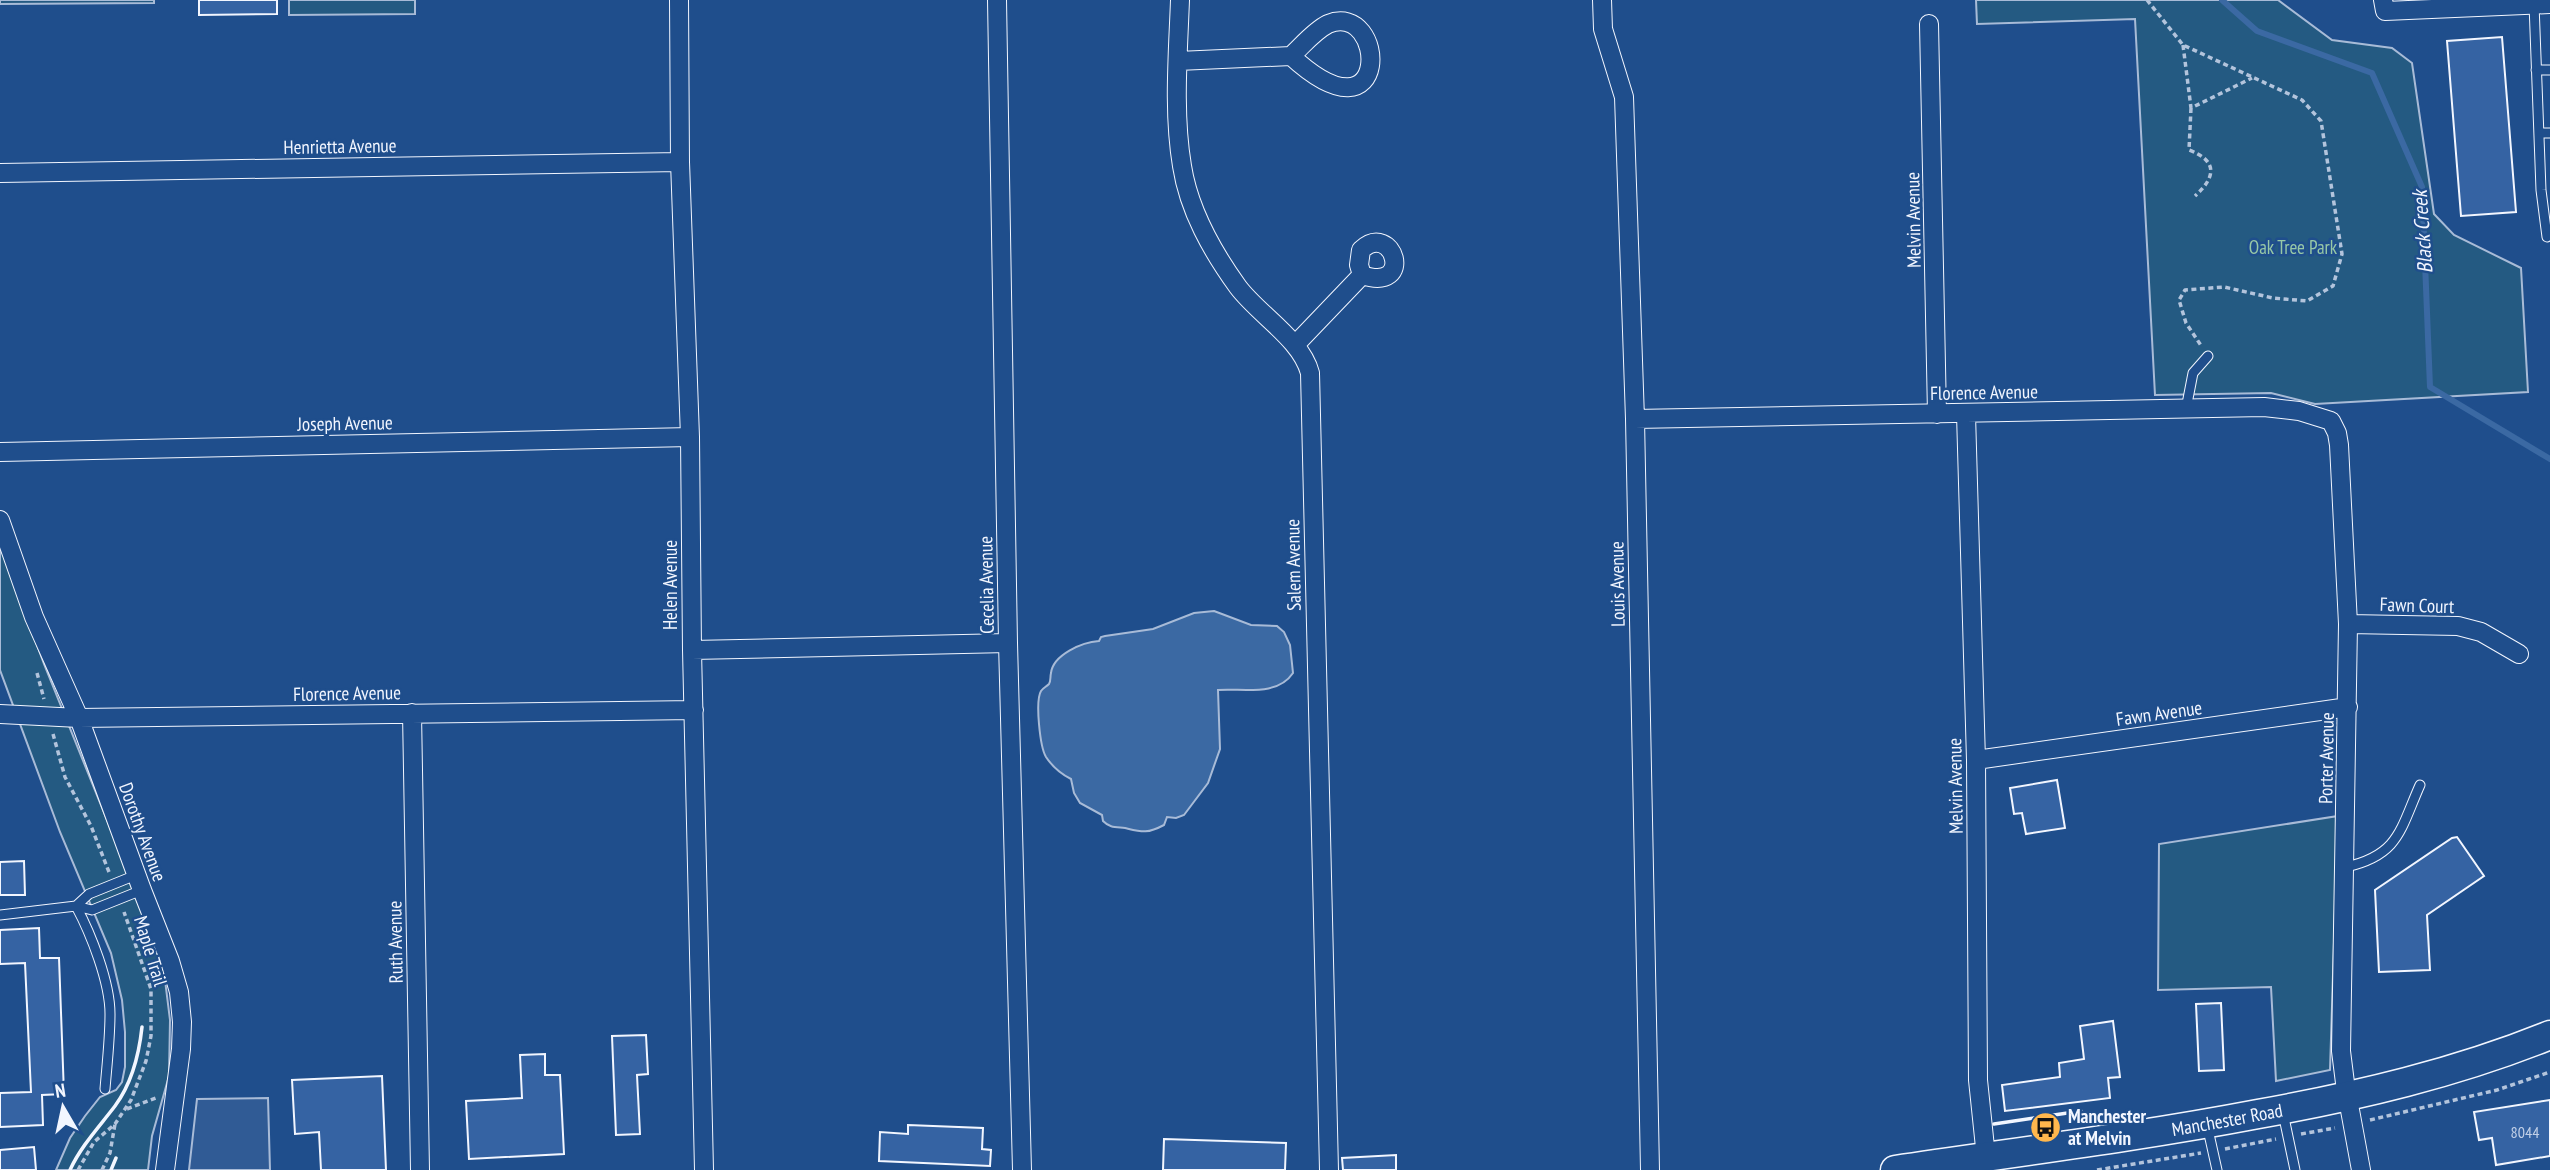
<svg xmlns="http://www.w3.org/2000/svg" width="2550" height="1170" viewBox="0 0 2550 1170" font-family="'PT Sans Narrow',sans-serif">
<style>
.green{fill:#245a82;stroke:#a8bbd7;stroke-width:2}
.parking{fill:#305b95;stroke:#a8bbd7;stroke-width:2}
.water{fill:#3b69a3;stroke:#a8bbd7;stroke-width:2}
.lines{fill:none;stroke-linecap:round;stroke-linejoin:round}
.stream{stroke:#3b69a3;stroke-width:6}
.building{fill:#3563a3;stroke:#f2f6ff;stroke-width:2}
.service-casing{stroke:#f2f6ff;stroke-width:11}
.minor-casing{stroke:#f2f6ff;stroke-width:20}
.primary-casing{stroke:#f2f6ff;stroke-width:31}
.path{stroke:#b3c4dc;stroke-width:3.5;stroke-dasharray:5 3.5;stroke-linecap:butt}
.service{stroke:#1f4e8c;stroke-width:9}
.minor{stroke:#1f4e8c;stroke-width:18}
.primary{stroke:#1f4e8c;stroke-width:28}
.wall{stroke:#f2f6ff;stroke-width:3.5}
.labels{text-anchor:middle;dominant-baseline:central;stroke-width:5;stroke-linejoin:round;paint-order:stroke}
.number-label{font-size:16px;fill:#c3d1e8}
.street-label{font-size:19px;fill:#f2f6ff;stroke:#1f4e8c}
.park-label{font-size:19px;fill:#97c8a6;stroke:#1f4e8c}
.poi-label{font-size:19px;font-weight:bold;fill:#f2f6ff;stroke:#1f4e8c;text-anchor:start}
.water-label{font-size:21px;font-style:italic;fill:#f2f6ff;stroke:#1f4e8c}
</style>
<rect width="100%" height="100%" fill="#1f4e8c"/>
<path class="green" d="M 0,0 L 154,0 L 154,3 L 0,4 Z
M 289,0 L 415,0 L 415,14 L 289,15 Z
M 1976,0 L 2278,0 L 2332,40 L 2392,48 L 2412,63 L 2434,214 L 2454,235 L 2521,268 L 2528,392 L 2315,404 L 2271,393 L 2155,395 L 2135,19 L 1977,24 Z
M 0,545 L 44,664 L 130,877 L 164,972 L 170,1020 L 169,1076 L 152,1136 L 148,1170 L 56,1170 L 70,1138 L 85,1116 L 100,1097 L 116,1090 L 122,1082 L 125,1067 L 125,1032 L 122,1000 L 111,953 L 60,832 L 0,670 Z
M 2338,816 L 2330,1070 L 2276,1081 L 2271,987 L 2158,990 L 2159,844 Z"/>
<path class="parking" d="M 268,1098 L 270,1170 L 189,1170 L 197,1099 Z"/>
<path class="water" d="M 1214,611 L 1251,625 L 1277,626 L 1284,632 L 1290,645 L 1293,673 C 1277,697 1242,688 1218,690 L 1220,749 L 1208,783 L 1184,815 L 1176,818 L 1167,817 L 1164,825 C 1147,834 1142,832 1125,828 C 1115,827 1110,828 1103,821 L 1102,815 L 1080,803 L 1074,793 L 1071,779 C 1061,774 1052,766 1046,757 C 1040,747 1035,701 1041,691 C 1043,688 1046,687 1049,684 C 1051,681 1050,677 1051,673 C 1053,655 1082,642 1099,641 L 1101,637 L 1105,636 L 1153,629 L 1194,613 Z"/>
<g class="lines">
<path class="stream" d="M 2222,0 L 2257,31 L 2372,73 L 2422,187 L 2430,387 L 2550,459"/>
</g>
<path class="building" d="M 199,0 L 277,0 L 277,14 L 199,15 Z
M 2502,37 L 2516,212 L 2461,216 L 2447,41 Z
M 2057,780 L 2065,828 L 2026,834 L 2022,813 L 2014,814 L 2010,788 Z
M 2457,837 L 2484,876 L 2427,915 L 2430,970 L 2379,972 L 2375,890 L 2452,838 Z
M 24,861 L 25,895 L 0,895 L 0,862 Z
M 39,928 L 40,958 L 59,958 L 64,1094 L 42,1095 L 43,1125 L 0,1127 L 0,1093 L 31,1092 L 25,963 L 0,964 L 0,930 Z
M 2221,1003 L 2224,1070 L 2199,1071 L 2196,1004 Z
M 2113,1021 L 2120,1077 L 2108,1078 L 2110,1098 L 2005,1111 L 2002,1085 L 2060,1077 L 2059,1063 L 2084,1059 L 2080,1026 Z
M 646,1035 L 648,1074 L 637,1075 L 640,1134 L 616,1135 L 612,1036 Z
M 545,1054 L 545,1075 L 560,1075 L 564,1154 L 469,1159 L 466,1101 L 522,1098 L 520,1055 Z
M 382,1076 L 386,1170 L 321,1170 L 319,1132 L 295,1134 L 292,1080 Z
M 2550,1100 L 2550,1156 L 2496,1165 L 2492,1138 L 2479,1140 L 2474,1112 Z
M 908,1125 L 983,1128 L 982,1149 L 991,1150 L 990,1166 L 879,1161 L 880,1132 L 908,1134 Z
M 1164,1139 L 1286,1143 L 1285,1170 L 1163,1170 Z
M 34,1147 L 36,1170 L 0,1170 L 0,1150 Z
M 1396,1155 L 1396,1170 L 1343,1170 L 1342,1158 Z"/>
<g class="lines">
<defs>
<path id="service" d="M 2534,4 L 2541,190 L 2547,237
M 2536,70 L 2550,70
M 2539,133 L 2550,133
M 2186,409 L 2193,373 L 2208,356
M 2346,867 C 2399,855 2400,830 2420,785
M 76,906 C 91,934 110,982 110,1014 C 110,1039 107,1064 105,1089
M 76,906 L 89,894 L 136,875
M 0,915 L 76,906 L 92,910 L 142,890
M 2283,1113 L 2295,1170
M 2207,1125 L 2217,1170"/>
<path id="minor" d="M 679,0 L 680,162 L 690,437 L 692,650 L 704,1170
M 997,0 L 1008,643 L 1022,1170
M 1180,0 C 1178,54 1173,112 1182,166 C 1189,211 1212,251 1238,287 C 1259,315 1301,339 1310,373 L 1329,1170
M 1602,0 L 1603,29 L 1624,97 L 1635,419 L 1650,1170
M 2383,0 L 2385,11 L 2550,4
M 1929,24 L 1937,414
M 1178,61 L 1291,56 C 1303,45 1314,31 1328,24 C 1387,0 1393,150 1291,56
M 0,173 L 680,162
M 1295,345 L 1362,275 C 1416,293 1393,220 1361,250 L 1359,265 L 1362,275
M 1966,414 L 1976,760 L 1978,1080 L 1986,1157
M 1635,419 L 2264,407 L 2299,411 L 2331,421 L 2337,433 L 2339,445 L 2348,624 L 2341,1051 L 2345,1083 L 2361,1170
M 0,452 L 690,437
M 0,520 L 34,617 L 79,718 L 142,890 L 170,961 L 179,992 L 182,1022 L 181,1049 L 165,1170
M 2348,624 L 2458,626 L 2481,632 L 2519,654
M 692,650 L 1008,643
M 412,713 L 420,1170
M 0,714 L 79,718 L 694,710
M 1976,760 L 2348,707"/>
<g id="primary">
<path id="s1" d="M 1895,1170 C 2016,1152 2138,1137 2258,1114 C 2358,1096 2456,1073 2550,1035"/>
</g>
</defs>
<use href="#service" class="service-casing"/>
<use href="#minor" class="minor-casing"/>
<use href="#primary" class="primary-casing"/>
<path class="path" d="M 2147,0 L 2183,45 L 2302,100 L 2321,121 L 2342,254 L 2333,286 L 2307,301 L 2273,298 L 2224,287 L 2185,290 L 2179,300 L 2186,323 L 2202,347
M 2183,45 L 2191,108 L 2252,78
M 2191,108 L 2189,150 C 2218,161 2216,177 2195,196
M 37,673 L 44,699
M 53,734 L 65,777 L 91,826 L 109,872
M 127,1109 L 156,1098
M 2370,1120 L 2497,1090 L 2550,1072
M 2301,1134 L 2335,1128
M 2225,1149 L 2276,1139
M 78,1170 L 94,1142 L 115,1124 L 131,1100 L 146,1061 L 151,1036 L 151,989 L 124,912
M 102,1170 L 110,1153 L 115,1124
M 2097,1170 L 2201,1153"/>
<use href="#service" class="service"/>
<use href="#minor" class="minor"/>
<use href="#primary" class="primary"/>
<path class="wall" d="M 1994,1124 L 2081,1111
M 70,1170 C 81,1146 99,1127 115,1106 C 132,1083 139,1055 142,1027
M 111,1170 L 116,1158"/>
</g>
<defs>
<symbol id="bus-disc" viewBox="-11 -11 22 22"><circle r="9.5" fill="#ffb74d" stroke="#1f4e8c"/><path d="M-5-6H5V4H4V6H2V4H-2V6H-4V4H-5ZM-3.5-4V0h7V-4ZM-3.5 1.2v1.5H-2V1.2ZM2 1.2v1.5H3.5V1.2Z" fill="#111"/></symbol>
</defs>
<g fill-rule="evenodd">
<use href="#bus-disc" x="2028" y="1110" width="35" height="35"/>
</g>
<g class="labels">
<g class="number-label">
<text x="2525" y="1132">8044</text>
</g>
<g class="street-label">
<text transform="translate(340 146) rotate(-1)">Henrietta Avenue</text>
<text transform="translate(1913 220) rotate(-91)">Melvin Avenue</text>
<text transform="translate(1984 392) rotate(-1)">Florence Avenue</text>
<text transform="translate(345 423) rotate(-1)">Joseph Avenue</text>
<text transform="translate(1293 565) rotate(-91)">Salem Avenue</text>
<text transform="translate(1617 584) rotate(-91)">Louis Avenue</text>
<text transform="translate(670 585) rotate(-90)">Helen Avenue</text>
<text transform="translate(986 585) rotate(-91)">Cecelia Avenue</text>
<text transform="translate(2417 605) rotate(2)">Fawn Court</text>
<text transform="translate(347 693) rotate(-1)">Florence Avenue</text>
<text transform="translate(2159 713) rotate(-8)">Fawn Avenue</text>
<text transform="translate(2326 758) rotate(-89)">Porter Avenue</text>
<text transform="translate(1955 786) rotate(-91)">Melvin Avenue</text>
<text transform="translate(143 832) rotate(70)">Dorothy Avenue</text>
<text transform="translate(395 942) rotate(-91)">Ruth Avenue</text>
<text transform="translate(151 951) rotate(73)">Maple Trail</text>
<text stroke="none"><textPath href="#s1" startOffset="336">Manchester Road</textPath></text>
</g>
<g class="park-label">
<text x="2293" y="247">Oak Tree Park</text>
</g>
<g class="poi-label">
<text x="2068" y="1116">Manchester<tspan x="2068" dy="22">at Melvin</tspan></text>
</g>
<g class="water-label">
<text transform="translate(2422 232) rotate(-94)">Black Creek</text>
</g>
</g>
<g transform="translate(63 1107) rotate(351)" stroke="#1f4e8c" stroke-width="5" paint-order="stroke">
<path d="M0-5L12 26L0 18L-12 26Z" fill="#f2f6ff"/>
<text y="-10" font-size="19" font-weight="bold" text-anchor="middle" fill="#f2f6ff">N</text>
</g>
</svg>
